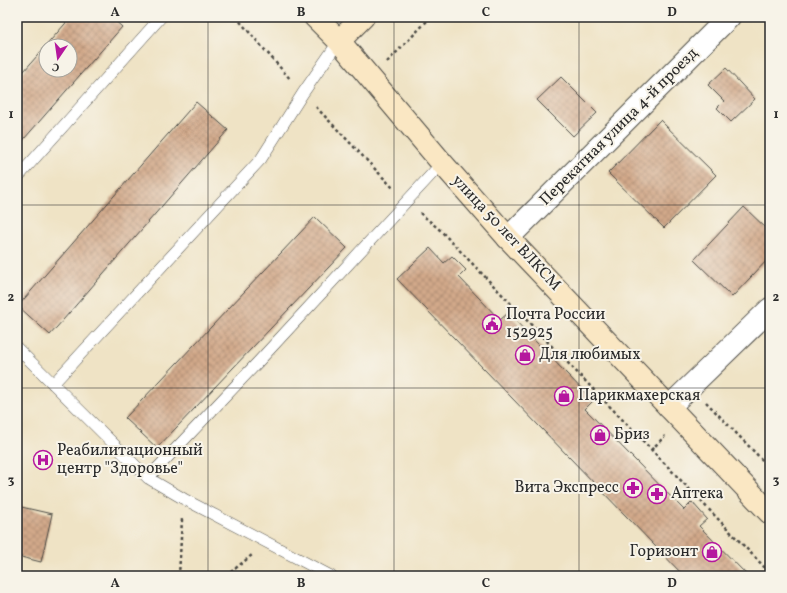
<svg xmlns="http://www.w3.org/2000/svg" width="787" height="593" viewBox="0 0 787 593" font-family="Vollkorn,serif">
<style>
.building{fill:url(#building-cross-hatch);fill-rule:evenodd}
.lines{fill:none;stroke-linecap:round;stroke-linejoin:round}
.lane-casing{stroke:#484742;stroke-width:12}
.street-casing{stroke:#484742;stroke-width:24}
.secondary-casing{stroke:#484742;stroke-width:24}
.path{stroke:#484742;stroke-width:2.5;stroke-dasharray:3 3;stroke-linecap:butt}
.lane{stroke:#fff;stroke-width:11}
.street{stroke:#fff;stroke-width:22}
.secondary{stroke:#fae7c3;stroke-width:22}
.grid{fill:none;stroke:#2b2b2b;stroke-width:1;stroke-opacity:0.55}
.labels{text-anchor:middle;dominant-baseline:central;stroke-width:4;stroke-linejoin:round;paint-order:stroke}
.street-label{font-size:16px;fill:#2b2b2b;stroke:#f7f3e8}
.poi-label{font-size:16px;fill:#2b2b2b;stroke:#f7f3e8;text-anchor:start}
.neatline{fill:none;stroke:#2b2b2b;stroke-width:1.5}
.grid-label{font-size:13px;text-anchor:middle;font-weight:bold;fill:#2b2b2b}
</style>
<defs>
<pattern id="building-cross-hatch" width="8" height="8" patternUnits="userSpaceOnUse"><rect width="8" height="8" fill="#d2a98a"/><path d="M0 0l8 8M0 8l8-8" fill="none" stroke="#ab8a71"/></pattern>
</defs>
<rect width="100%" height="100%" fill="#f7f3e8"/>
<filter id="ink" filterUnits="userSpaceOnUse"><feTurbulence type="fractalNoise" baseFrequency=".025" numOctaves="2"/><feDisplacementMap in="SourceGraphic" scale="8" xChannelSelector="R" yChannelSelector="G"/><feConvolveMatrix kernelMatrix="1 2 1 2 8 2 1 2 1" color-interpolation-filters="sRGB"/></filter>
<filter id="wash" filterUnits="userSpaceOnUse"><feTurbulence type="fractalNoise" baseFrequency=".012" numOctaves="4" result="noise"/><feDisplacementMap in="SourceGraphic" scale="16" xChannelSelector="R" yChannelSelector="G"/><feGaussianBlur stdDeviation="0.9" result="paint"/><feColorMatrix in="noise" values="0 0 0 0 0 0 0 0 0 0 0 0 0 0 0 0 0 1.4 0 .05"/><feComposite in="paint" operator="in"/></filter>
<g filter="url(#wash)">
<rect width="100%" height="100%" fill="#efe3c5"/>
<g id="blocks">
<path class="building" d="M 71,17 L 111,17 L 122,27 L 17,147 L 17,79 ZM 46,46 L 70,46 L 70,70 L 46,70 Z
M 726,68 L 755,99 L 731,122 L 717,108 L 724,101 L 708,85 Z
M 561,77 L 597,113 L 573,136 L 537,100 Z
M 196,102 L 228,130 L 50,335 L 18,306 Z
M 660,120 L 716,175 L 664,228 L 608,173 Z
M 744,207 L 770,232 L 770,257 L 732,297 L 694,260 Z
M 315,217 L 347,248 L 157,448 L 125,418 Z
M 430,248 L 444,263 L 452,256 L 466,270 L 459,277 L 500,320 L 508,313 L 539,345 L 593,401 L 585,409 L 684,510 L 692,502 L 707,519 L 699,526 L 748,576 L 684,576 L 397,279 Z
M 17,506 L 52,514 L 41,562 L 17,556 Z"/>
</g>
</g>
<g filter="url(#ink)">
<use href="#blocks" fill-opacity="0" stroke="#484742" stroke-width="1"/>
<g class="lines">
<defs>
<path id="lane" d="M 17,178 L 161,17
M 17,348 L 148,478 L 258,362 L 442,163
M 53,384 L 261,159 L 303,93 L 339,41
M 148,478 L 184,499 L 331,576"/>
<path id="street" d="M 508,238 L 729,17
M 669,407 L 770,309"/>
<path id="secondary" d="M 315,17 L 339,41 L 442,163 L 508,238 L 770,513
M 339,41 L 363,17"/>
</defs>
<use href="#lane" class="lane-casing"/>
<use href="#street" class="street-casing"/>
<use href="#secondary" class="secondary-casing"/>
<path class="path" d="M 236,17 L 291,80
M 387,62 L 431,17
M 316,107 L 394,189
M 420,213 L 440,230 L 770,573
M 706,402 L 770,468
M 651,450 L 665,436
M 179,576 L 182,519
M 226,576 L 252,555"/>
<use href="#lane" class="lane"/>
<use href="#street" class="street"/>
<use href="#secondary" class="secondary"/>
</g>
</g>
<path class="grid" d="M 208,17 L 208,576M 394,17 L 394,576M 579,17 L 579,576M 17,205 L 770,205M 17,388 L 770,388"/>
<defs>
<symbol id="civic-ring" viewBox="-11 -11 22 22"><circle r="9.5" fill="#f7f3e8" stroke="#b5179e" stroke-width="1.5"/><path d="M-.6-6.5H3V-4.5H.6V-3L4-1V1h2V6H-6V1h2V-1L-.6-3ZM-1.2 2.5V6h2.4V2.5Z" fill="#b5179e"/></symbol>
<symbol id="shop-ring" viewBox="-11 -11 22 22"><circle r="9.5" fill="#f7f3e8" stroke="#b5179e" stroke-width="1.5"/><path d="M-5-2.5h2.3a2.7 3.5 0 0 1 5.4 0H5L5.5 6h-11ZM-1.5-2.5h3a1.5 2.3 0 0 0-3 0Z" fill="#b5179e"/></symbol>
<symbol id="hospital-ring" viewBox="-11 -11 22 22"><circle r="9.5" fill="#f7f3e8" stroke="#b5179e" stroke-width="1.5"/><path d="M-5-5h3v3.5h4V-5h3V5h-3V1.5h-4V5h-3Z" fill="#b5179e"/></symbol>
<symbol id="pharmacy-ring" viewBox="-11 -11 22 22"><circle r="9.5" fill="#f7f3e8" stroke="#b5179e" stroke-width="1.5"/><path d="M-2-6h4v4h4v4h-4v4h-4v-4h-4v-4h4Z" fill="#b5179e"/></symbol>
</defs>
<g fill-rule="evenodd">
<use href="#civic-ring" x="481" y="313" width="22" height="22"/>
<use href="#shop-ring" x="514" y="344" width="22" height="22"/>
<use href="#shop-ring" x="553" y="385" width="22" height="22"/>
<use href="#shop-ring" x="589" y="424" width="22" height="22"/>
<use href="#hospital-ring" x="32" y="449" width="22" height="22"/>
<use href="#pharmacy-ring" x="622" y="477" width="22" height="22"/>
<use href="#pharmacy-ring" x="646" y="483" width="22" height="22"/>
<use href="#shop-ring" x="701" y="541" width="22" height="22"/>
</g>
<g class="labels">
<g class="street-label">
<text transform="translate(619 127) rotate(-45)">Перекатная улица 4-й проезд</text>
<text transform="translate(506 233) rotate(47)">улица 50 лет ВЛКСМ</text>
</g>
<g class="poi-label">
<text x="506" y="315">Почта России<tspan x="506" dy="18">152925</tspan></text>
<text x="539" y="355">Для любимых</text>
<text x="578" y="396">Парикмахерская</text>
<text x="614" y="435">Бриз</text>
<text x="57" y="451">Реабилитационный<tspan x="57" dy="18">центр "Здоровье"</tspan></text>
<text x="619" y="488" text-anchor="end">Вита Экспресс</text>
<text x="671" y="494">Аптека</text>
<text x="698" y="552" text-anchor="end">Горизонт</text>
</g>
</g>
<rect width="787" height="593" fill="none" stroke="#f7f3e8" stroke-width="44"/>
<g transform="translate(58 58) rotate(193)"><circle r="19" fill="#f7f3e8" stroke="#a5a39c"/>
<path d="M0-3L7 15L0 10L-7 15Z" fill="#b5179e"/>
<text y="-6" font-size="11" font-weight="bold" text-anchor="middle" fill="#2b2b2b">С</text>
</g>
<rect x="22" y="22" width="743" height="549" class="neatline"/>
<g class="grid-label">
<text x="115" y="16">A</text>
<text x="301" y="16">B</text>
<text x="486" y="16">C</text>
<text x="672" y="16">D</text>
<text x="11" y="118">1</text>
<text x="776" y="118">1</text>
<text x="11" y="301">2</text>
<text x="776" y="301">2</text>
<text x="11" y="484">3</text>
<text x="776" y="484">3</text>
<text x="115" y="587">A</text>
<text x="301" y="587">B</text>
<text x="486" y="587">C</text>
<text x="672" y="587">D</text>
</g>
</svg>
